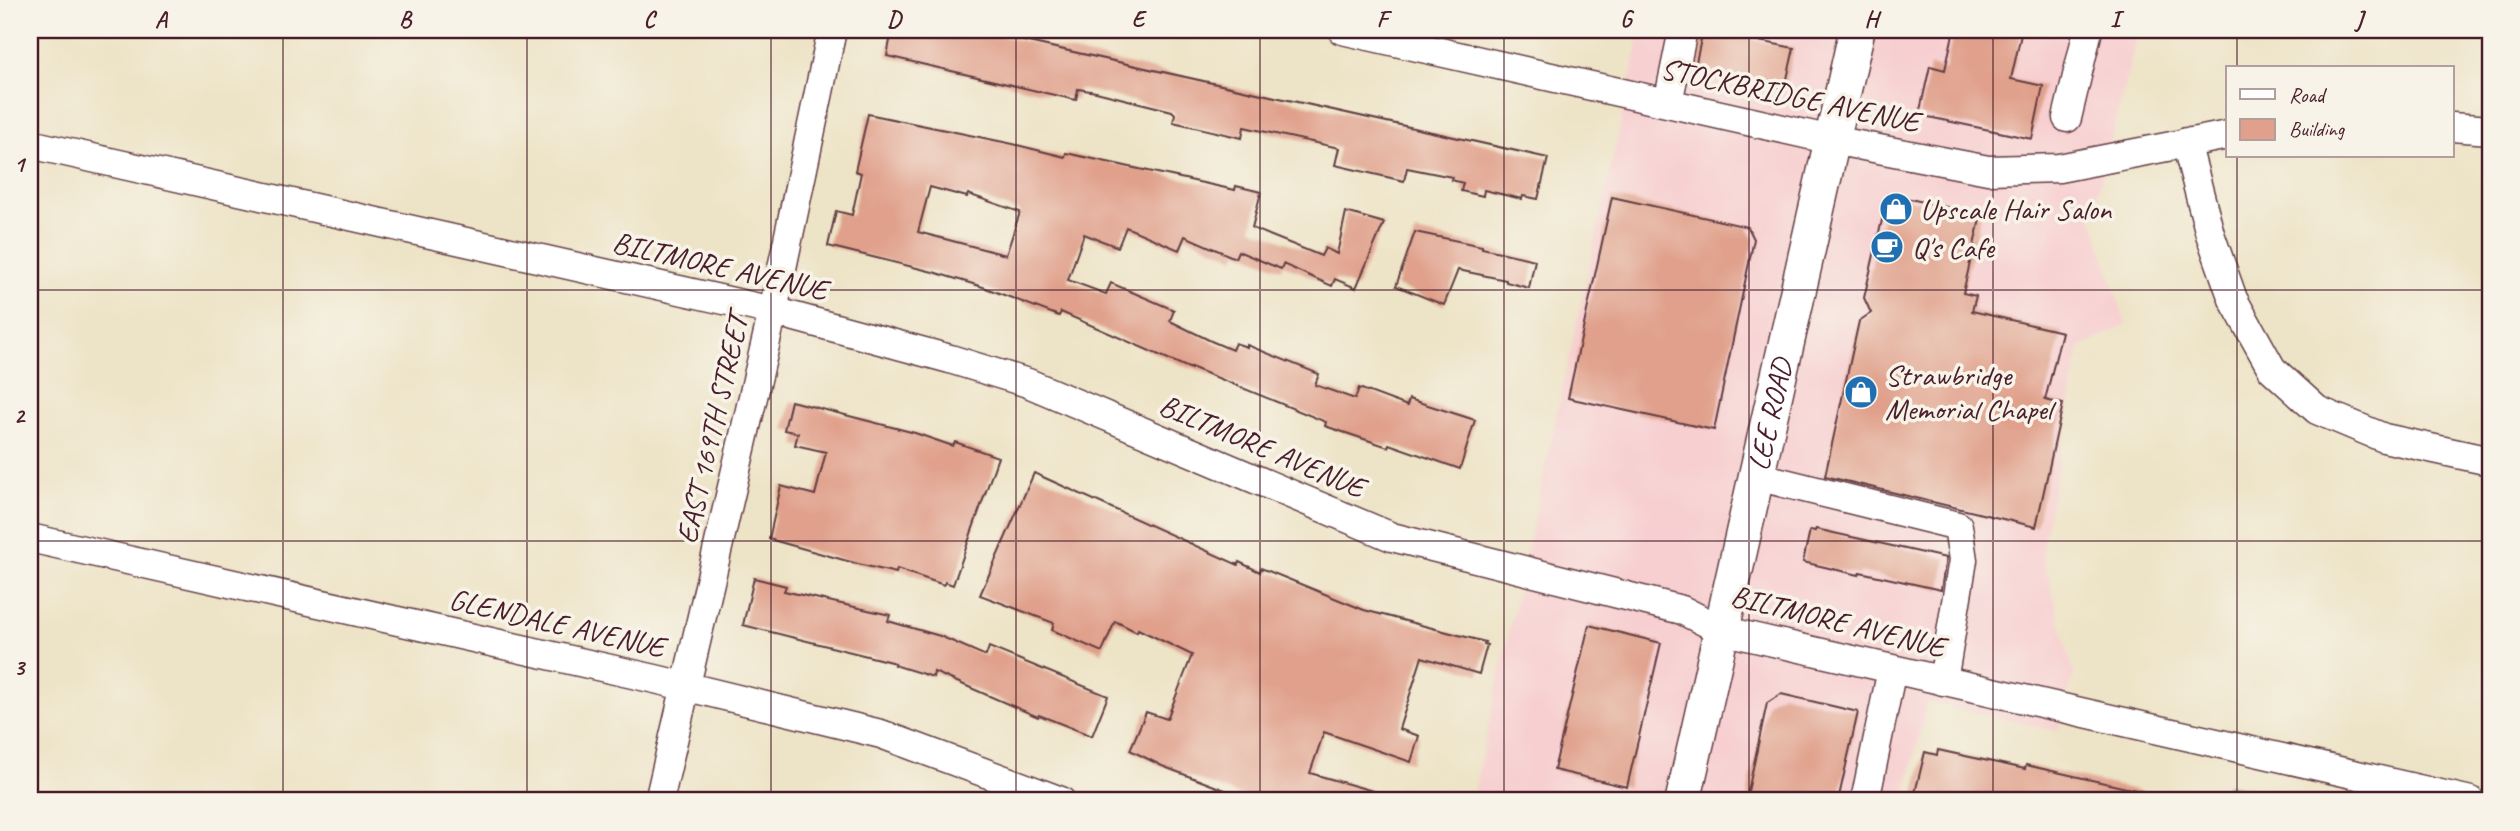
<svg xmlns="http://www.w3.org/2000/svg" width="2520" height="831" viewBox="0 0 2520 831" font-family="Caveat,sans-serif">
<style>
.built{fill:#f7cfd0}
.green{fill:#92dd9a;stroke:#6e7e62;stroke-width:2}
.building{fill:#e0a08b;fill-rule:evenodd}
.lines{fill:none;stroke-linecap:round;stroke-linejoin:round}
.minor-casing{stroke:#623c42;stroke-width:31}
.major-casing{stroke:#623c42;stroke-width:38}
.minor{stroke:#fff;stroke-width:28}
.major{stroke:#fff;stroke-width:35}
.grid{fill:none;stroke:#4a1f2b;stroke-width:2;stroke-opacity:0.55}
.labels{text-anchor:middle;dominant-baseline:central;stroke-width:7;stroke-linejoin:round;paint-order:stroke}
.street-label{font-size:30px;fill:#4a1f2b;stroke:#f7f3e8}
.poi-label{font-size:30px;fill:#4a1f2b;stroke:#f7f3e8;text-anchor:start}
.neatline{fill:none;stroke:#4a1f2b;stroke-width:2.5}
.grid-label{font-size:23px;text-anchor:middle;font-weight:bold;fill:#4a1f2b}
</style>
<rect width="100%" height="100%" fill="#f7f3e8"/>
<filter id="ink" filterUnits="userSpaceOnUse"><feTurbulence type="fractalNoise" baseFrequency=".0143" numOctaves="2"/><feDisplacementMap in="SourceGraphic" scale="14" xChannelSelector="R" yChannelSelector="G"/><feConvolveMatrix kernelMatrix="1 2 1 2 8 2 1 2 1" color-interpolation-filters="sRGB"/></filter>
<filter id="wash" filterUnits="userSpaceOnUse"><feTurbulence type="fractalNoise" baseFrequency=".00686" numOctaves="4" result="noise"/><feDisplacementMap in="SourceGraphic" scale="28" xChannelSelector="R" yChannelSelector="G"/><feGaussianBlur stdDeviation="1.57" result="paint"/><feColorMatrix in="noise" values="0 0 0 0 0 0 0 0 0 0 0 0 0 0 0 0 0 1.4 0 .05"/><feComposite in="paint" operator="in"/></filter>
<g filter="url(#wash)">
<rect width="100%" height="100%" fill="#ede3c6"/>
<path class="built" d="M 1641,30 L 2138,30 L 2092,218 L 2126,324 L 2080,348 L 2042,551 L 2074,674 L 2058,731 L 1927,702 L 1904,801 L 1472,801 Z"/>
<path class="green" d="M 2228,785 L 2302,801 L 2224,801 Z"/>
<g id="blocks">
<path class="building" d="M 892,30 L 975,30 L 1548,158 L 1538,199 L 1523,196 L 1522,199 L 1484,190 L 1483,196 L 1461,191 L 1463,183 L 1451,180 L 1452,177 L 1407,168 L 1404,181 L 1335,165 L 1339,148 L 1244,127 L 1242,138 L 1173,122 L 1175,114 L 1172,111 L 1096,92 L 1078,89 L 1076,100 L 887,56 Z
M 1703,30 L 1794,48 L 1785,88 L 1695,67 Z
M 1954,30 L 2022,30 L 2011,79 L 2043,86 L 2032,139 L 1919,115 L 1930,66 L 1945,70 Z
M 868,114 L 1013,144 L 1065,157 L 1066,153 L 1235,190 L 1236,186 L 1261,192 L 1252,228 L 1321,256 L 1325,248 L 1337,254 L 1346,212 L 1384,223 L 1356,288 L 1335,279 L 1332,286 L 1283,264 L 1281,269 L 1238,251 L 1235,258 L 1185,236 L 1179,250 L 1126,227 L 1118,247 L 1084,234 L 1068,280 L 1106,294 L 1111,283 L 1174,310 L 1170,321 L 1211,341 L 1232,350 L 1235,343 L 1247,347 L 1247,345 L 1319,374 L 1315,385 L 1355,399 L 1359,388 L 1407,406 L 1409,399 L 1475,420 L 1460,469 L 1389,444 L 1388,447 L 1325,426 L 1326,422 L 1191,367 L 1191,369 L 1061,312 L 1059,316 L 983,287 L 933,272 L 828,246 L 836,211 L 852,215 L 861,173 L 855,171 ZM 930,187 L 967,197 L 968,194 L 1020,212 L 1006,255 L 918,232 Z
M 1888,194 L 1981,215 L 1963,293 L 1976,296 L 1972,311 L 2062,332 L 2045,400 L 2063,404 L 2036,527 L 1825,476 L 1859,321 L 1871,313 L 1864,298 Z
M 1612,197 L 1748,227 L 1754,239 L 1714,430 L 1568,398 Z
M 1415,232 L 1482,246 L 1482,248 L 1535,260 L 1529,288 L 1506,282 L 1506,280 L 1458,270 L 1444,305 L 1396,286 Z
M 791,401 L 915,433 L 953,446 L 955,442 L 998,457 L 953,585 L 945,582 L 944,585 L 897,569 L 896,573 L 858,564 L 769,539 L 781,486 L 815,495 L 826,452 L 795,445 L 798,433 L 784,430 Z
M 1034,473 L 1238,565 L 1239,562 L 1260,572 L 1261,568 L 1364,610 L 1485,642 L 1484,644 L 1487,645 L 1479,674 L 1422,657 L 1399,729 L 1419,736 L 1411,762 L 1324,732 L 1310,773 L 1387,795 L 1387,801 L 1261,801 L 1238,795 L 1162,766 L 1130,750 L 1146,712 L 1167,719 L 1192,655 L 1138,629 L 1137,632 L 1115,621 L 1102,652 L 1052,630 L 1054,623 L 980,595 Z
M 1816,529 L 1946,558 L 1941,590 L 1860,572 L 1859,575 L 1803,562 L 1810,530 L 1815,531 Z
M 754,578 L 786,586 L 784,591 L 890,615 L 888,621 L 940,636 L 986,656 L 989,647 L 1108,696 L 1092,736 L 1039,715 L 1038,717 L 934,672 L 933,677 L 894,665 L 895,663 L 743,625 Z
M 1589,625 L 1661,643 L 1627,787 L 1554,770 Z
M 1781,694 L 1858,712 L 1838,801 L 1771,801 L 1747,796 L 1767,703 Z
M 1938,750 L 2025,769 L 2026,765 L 2144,792 L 2143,801 L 1933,801 L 1914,797 L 1925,752 L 1937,755 Z"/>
</g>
</g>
<g filter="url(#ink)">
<use href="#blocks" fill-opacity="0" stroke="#623c42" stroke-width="2"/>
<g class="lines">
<defs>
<path id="minor" d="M 1342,30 L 1832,140 L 1988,170 L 2059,168 L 2228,135
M 1668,103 L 1683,30
M 2067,118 L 2088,30
M 2452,127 L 2490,130
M 2186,142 L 2210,234 L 2233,299 L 2272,369 L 2317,410 L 2384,438 L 2490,461
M 30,144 L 773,311 L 950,359 L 1028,383 L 1392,537 L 1682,610 L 1721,630 L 2471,801
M 1756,476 L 1958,526 L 1963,560 L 1943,681
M 30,538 L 655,679 L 881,734 L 1061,801
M 659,801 L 773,311 L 832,30
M 1865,801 L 1892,669"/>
<g id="major">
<path id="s1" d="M 1683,801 L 1857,30"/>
</g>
</defs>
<use href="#minor" class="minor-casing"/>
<use href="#major" class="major-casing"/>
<use href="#minor" class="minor"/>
<use href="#major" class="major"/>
</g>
</g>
<path class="grid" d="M 283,30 L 283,801M 527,30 L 527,801M 771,30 L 771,801M 1016,30 L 1016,801M 1260,30 L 1260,801M 1504,30 L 1504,801M 1749,30 L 1749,801M 1993,30 L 1993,801M 2237,30 L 2237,68M 2237,156 L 2237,801M 30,290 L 2490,290M 30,541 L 2490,541"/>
<defs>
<symbol id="shop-disc" viewBox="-11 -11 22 22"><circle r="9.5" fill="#1f6fb2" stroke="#f7f3e8"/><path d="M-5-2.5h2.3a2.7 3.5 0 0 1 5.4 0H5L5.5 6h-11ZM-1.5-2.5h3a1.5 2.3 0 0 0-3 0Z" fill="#fff"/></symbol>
<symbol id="cafe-disc" viewBox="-11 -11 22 22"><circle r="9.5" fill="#1f6fb2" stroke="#f7f3e8"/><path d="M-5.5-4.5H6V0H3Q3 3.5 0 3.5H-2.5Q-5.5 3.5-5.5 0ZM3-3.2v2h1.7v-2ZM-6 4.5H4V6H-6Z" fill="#fff"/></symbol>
</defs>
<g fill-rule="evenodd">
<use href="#shop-disc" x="1877" y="190" width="38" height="38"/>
<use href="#cafe-disc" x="1868" y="228" width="38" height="38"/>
<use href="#shop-disc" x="1842" y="373" width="38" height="38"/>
</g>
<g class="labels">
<g class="street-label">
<text transform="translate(1790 95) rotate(12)">STOCKBRIDGE AVENUE</text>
<text transform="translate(720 266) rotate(13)">BILTMORE AVENUE</text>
<text stroke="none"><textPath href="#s1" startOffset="396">LEE ROAD</textPath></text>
<text transform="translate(712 429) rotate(-77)">EAST 169TH STREET</text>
<text transform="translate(1262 446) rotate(23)">BILTMORE AVENUE</text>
<text transform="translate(1838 621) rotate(14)">BILTMORE AVENUE</text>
<text transform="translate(557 623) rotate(13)">GLENDALE AVENUE</text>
</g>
<g class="poi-label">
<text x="1920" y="209">Upscale Hair Salon</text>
<text x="1912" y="247">Q's Cafe</text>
<text x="1885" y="375">Strawbridge<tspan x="1885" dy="34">Memorial Chapel</tspan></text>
</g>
</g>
<rect width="2520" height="831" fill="none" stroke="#f7f3e8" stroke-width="77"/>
<rect x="2226" y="66" width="228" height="91" fill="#f7f3e8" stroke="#b29e9c" stroke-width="2"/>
<rect x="2240" y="89" width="35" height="10" fill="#ffffff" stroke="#b29e9c" stroke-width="2"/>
<text x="2289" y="102" font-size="21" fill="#4a1f2b">Road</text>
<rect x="2240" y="119" width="35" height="21" fill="#e0a08b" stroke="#b29e9c" stroke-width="2"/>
<text x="2289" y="136" font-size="21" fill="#4a1f2b">Building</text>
<rect x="38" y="38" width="2444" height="754" class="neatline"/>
<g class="grid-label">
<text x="161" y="27">A</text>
<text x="405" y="27">B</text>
<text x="649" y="27">C</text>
<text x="894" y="27">D</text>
<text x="1138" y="27">E</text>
<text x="1382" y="27">F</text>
<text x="1626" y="27">G</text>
<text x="1871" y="27">H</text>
<text x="2115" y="27">I</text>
<text x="2359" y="27">J</text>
<text x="19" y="172">1</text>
<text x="19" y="423">2</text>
<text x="19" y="675">3</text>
</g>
</svg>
